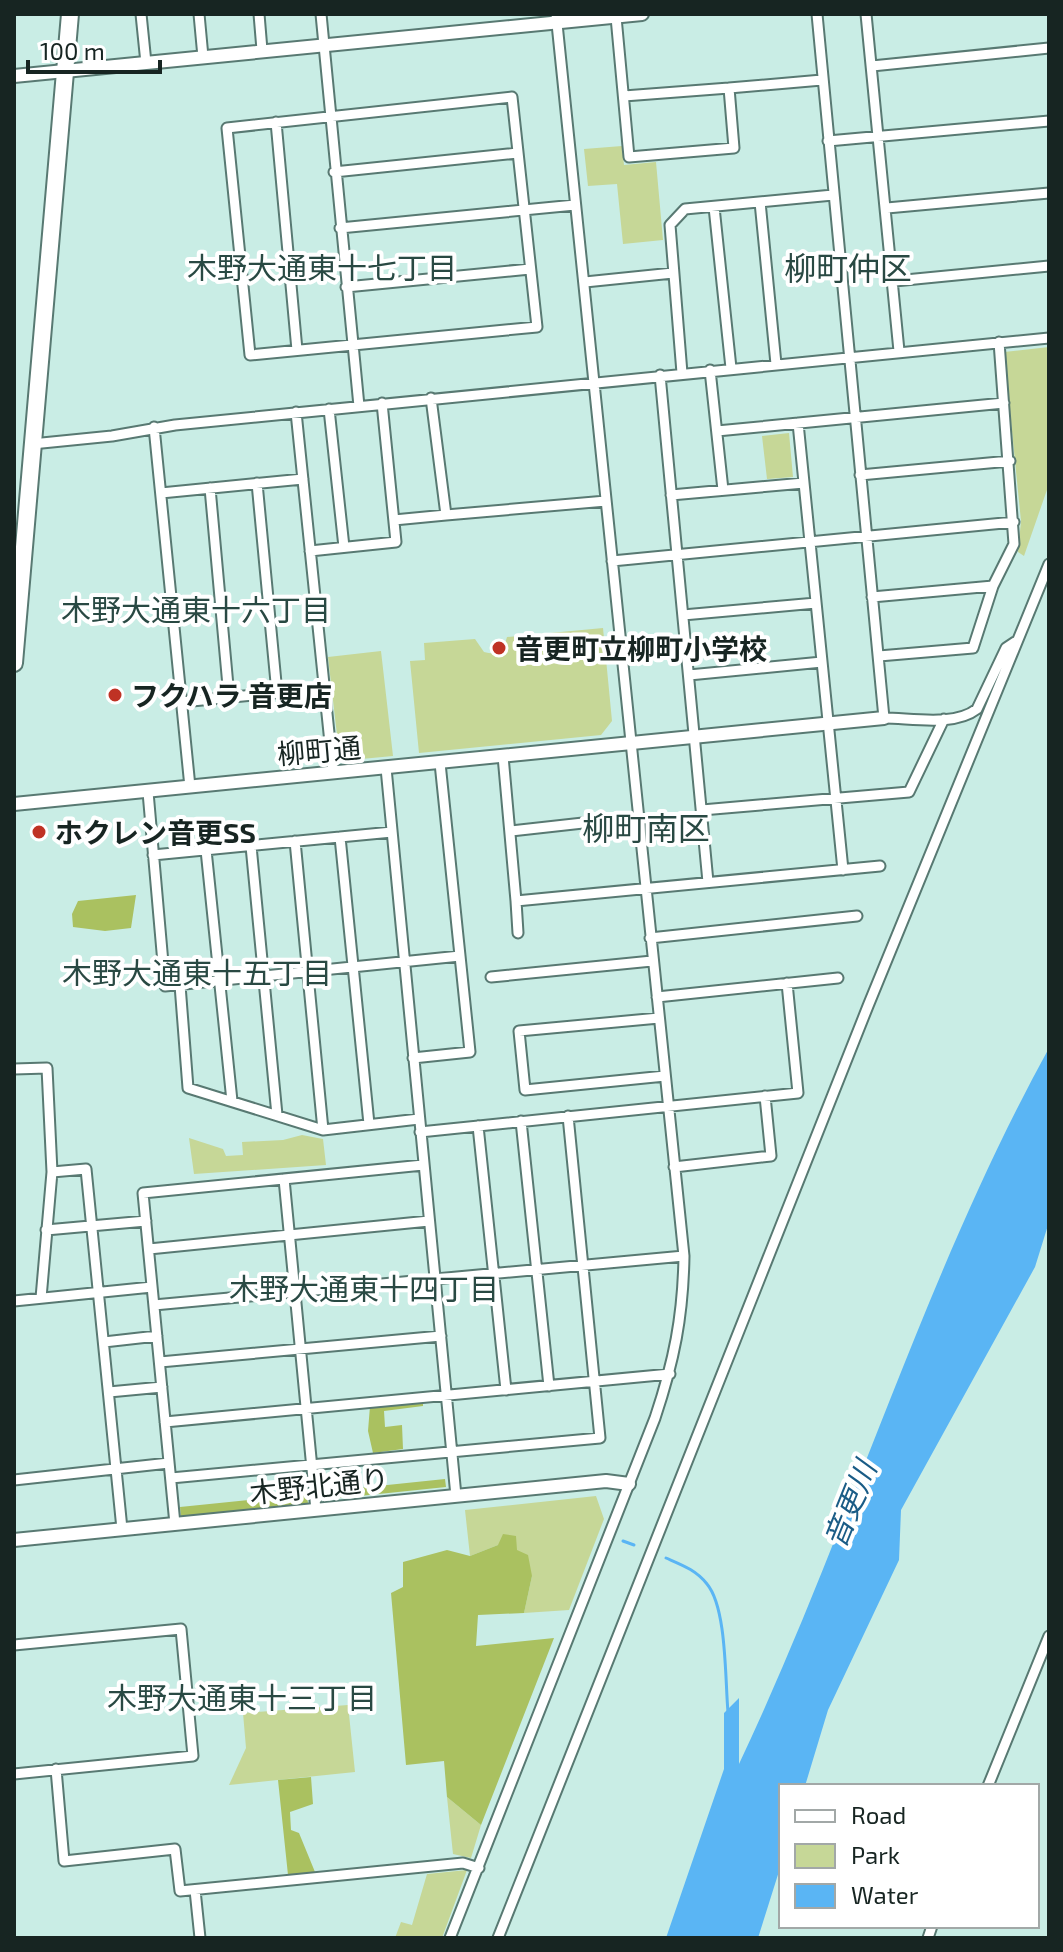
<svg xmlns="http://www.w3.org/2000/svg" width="1063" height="1952" viewBox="0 0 1063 1952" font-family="'Exo 2','Noto Sans JP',sans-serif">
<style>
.green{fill:#c6d797}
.forest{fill:#aac160}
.water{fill:#5ab5f4}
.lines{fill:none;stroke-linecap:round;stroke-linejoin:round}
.stream{stroke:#5ab5f4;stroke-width:3}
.street-casing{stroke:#587972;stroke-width:13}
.secondary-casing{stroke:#587972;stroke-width:16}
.highway-casing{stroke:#587972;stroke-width:20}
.street{stroke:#fff;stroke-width:9}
.secondary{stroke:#fff;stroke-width:12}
.highway{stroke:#fff;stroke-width:16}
.poi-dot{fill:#bf3224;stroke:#fff;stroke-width:3}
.labels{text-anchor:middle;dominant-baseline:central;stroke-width:8;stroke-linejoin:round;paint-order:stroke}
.poi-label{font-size:28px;font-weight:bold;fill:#172522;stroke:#fff;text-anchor:start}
.street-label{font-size:28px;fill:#172522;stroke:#fff}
.neighbourhood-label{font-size:30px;fill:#294943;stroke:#fff}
.water-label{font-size:30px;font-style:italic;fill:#1a5c86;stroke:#fff}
.quarter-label{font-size:32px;fill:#294943;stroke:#fff}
</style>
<rect width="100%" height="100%" fill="#c9ede5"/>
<path class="green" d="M 622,146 L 624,165 L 656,162 L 663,240 L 623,244 L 617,184 L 588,186 L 584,149 Z
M 1049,347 L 1049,484 L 1024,556 L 1018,552 L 1021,521 L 1004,352 Z
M 789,433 L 793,477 L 767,479 L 762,436 Z
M 603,628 L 612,721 L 601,735 L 419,753 L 410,661 L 425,660 L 424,643 L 475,639 L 484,652 C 496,656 504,649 507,637 Z
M 381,651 L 393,756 L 340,761 L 328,657 Z
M 302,1135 L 323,1139 L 326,1165 L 194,1174 L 189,1138 L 223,1149 L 226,1156 L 243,1155 L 242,1142 L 283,1140 Z
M 596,1496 L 604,1519 L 569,1610 L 524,1613 L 532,1576 L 498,1545 L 470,1556 L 465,1510 Z
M 348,1705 L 355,1772 L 229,1785 L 246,1748 L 243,1713 Z
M 447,1797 L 481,1825 L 471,1858 L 453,1854 Z
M 467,1870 L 442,1938 L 395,1938 L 401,1922 L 412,1925 L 427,1874 Z"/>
<path class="forest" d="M 136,895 L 131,928 L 105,931 L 73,927 L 72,914 L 78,901 Z
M 423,1400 L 423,1406 L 384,1411 L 385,1427 L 402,1425 L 403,1449 L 373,1453 L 368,1431 L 370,1406 Z
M 445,1479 L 446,1487 L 321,1500 L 320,1492 Z
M 307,1494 L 308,1504 L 181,1517 L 180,1507 Z
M 503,1534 L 516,1536 L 517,1550 L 528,1555 L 532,1576 L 524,1613 L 478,1615 L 476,1646 L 554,1638 L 481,1825 L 447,1797 L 444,1761 L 406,1765 L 391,1593 L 403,1587 L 403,1562 L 447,1550 L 470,1556 L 498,1545 Z
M 311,1777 L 313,1804 L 290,1812 L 291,1830 L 299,1833 L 315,1872 L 288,1875 L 278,1780 Z"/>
<path class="water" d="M 1049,1048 L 1049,1222 L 1035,1267 L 901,1510 L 899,1560 L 828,1710 L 805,1786 L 781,1786 L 781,1865 L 758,1938 L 666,1938 L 724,1769 L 724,1713 L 739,1698 L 739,1764 C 850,1529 923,1277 1049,1048 Z"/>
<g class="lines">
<path class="stream" d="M 623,1541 L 634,1545
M 666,1558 C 682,1565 696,1570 707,1584 C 727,1608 725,1680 728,1712"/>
<defs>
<path id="street" d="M 141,14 L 146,63
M 199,14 L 203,57
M 259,14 L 262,50
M 321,14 L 359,406
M 817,14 L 884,718 C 911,718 954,727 977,709 L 1006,648 L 1015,642
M 866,14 L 899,351
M 616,17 L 629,157 L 734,148 L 729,88 L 624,96
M 872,66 L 1049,48
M 729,88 L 822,80
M 512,97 L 537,327 L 250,355 L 227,128 Z
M 276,122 L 297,350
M 828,141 L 1049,121
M 334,172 L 518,153
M 760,202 L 776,364
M 714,207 L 731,368
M 887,208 L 1049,193
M 340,228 L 575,205
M 895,281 L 1049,266
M 585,282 L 673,273
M 346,287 L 530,269
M 710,370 L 723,490
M 682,373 L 670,225 L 685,209 L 833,195
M 660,375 L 708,882
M 431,398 L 446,515 L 606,501
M 329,409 L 344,547
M 296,412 L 333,772
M 798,423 L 843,870
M 154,427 L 190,787
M 717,431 L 1004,403
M 32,444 L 112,436 L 175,425 L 1049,338
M 860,475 L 1010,461
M 257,483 L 277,693
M 210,488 L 229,697
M 161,493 L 303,479
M 671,495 L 804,483
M 394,520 L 446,515
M 310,551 L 396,542 L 382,403
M 612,561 L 1014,522
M 872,597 L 993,586
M 683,615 L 816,603
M 879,656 L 973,648 L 993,586 L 1014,544 L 999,342
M 689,675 L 822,662
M 182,702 L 324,688
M 503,756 L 516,901 L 880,866
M 386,768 L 456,1496
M 148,792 L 165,986 L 460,956
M 702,810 L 909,792 L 944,719
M 511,831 L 637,817
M 340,837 L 369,1124
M 295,841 L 323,1130
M 251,846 L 277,1115
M 206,850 L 232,1101
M 153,855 L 392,832
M 516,901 L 518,933
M 650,938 L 857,916
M 491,977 L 652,961
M 180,985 L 188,1088 L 323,1130 L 419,1119
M 657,997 L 838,978
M 659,1018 L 519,1031 L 525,1090 L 665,1076
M 413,1058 L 470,1052 L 440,763
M 14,1069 L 47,1068 L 52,1172 L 41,1298
M 521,1121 L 549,1386
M 478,1126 L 506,1390
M 420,1132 L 798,1093 L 787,983
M 674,1167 L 771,1156 L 765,1096
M 52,1172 L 86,1169 L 122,1529
M 284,1179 L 316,1510
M 46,1230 L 146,1221
M 149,1249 L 429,1221
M 14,1301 L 152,1287
M 154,1305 L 684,1256
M 104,1342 L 157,1336
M 160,1362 L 441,1336
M 109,1392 L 162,1387
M 165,1422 L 670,1374
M 171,1478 L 600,1438 L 568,1116
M 14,1480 L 169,1463
M 175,1524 L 143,1193 L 423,1165
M 14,1645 L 181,1629 L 193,1756 L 14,1774
M 56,1769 L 64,1861 L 175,1849 L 180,1891 L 463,1863 L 479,1868
M 988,1786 L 1049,1636
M 195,1890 L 200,1938
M 450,1938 L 655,1418 C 674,1361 683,1317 684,1256 L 556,14
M 498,1938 L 868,1006 L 1049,564
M 928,1938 L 932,1926"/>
<path id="secondary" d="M 14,76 L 642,14
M 14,804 L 884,718
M 14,1540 L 606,1481 L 629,1484"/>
<path id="highway" d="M 14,663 L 70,14"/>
</defs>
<use href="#street" class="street-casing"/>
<use href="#secondary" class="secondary-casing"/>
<use href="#highway" class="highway-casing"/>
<use href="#street" class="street"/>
<use href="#secondary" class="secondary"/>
<use href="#highway" class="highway"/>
</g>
<g class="poi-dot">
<circle cx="499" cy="648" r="8"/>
<circle cx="115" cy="695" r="8"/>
<circle cx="39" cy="832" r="8"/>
</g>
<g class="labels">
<g class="poi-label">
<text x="515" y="648">音更町立柳町小学校</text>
<text x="131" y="695">フクハラ 音更店</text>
<text x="55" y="832">ホクレン音更SS</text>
</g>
<g class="street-label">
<text transform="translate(319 750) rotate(-5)">柳町通</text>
<text transform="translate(319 1485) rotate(-6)">木野北通り</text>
</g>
<g class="neighbourhood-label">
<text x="322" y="267">木野大通東十七丁目</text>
<text x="196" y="609">木野大通東十六丁目</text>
<text x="197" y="972">木野大通東十五丁目</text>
<text x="364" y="1288">木野大通東十四丁目</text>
<text x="242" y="1697">木野大通東十三丁目</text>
</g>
<g class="water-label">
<text transform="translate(849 1504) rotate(-68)">音更川</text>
</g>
<g class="quarter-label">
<text x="848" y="267">柳町仲区</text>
<text x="646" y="827">柳町南区</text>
</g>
</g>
<rect width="1063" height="1952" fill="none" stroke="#172522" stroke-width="32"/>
<rect x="779" y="1784" width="260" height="144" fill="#ffffff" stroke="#a2a8a7" stroke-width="2"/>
<rect x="795" y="1810" width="40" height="12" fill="#ffffff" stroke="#a2a8a7" stroke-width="2"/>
<text x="851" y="1824" font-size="24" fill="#172522">Road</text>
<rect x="795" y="1844" width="40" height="24" fill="#c6d797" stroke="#a2a8a7" stroke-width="2"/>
<text x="851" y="1864" font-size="24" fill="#172522">Park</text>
<rect x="795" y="1884" width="40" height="24" fill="#5ab5f4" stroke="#a2a8a7" stroke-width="2"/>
<text x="851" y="1904" font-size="24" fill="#172522">Water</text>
<path d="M28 60v12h132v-12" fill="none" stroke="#172522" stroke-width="4"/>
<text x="40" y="60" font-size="24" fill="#172522" stroke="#ffffff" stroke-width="6" paint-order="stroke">100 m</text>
</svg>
